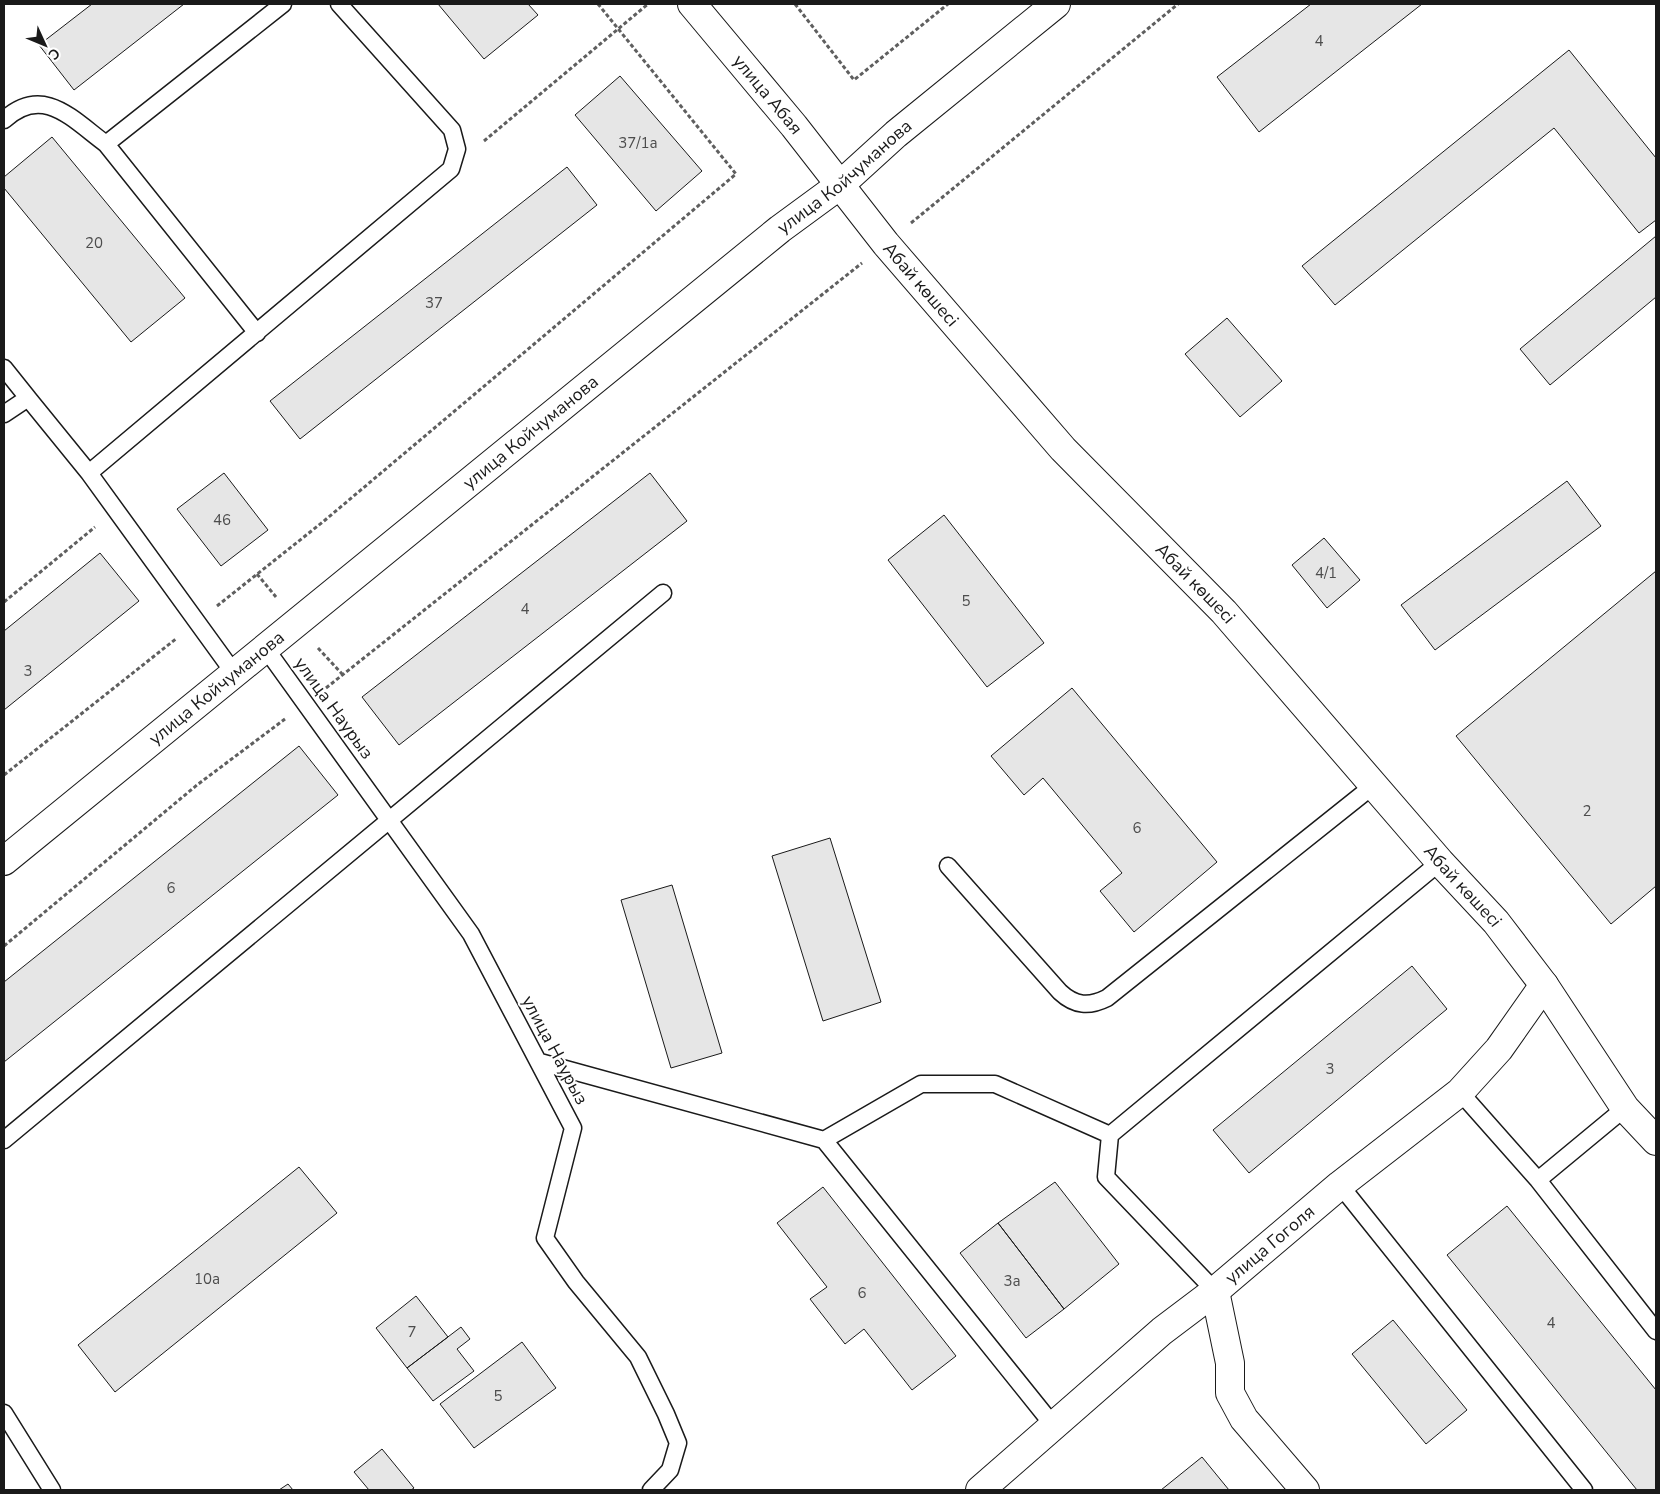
<svg xmlns="http://www.w3.org/2000/svg" width="1660" height="1494" viewBox="0 0 1660 1494" font-family="'Nunito Sans',sans-serif">
<style>
.building{fill:#e6e6e6;stroke:#1a1a1a}
.lines{fill:none;stroke-linecap:round;stroke-linejoin:round}
.lane-casing{stroke:#1a1a1a;stroke-width:19}
.street-casing{stroke:#1a1a1a;stroke-width:30}
.secondary-casing{stroke:#1a1a1a;stroke-width:30}
.path{stroke:#5f5f5f;stroke-width:3;stroke-dasharray:4 2.5;stroke-linecap:butt}
.lane{stroke:#fff;stroke-width:16}
.street{stroke:#fff;stroke-width:28}
.secondary{stroke:#fff;stroke-width:28}
.labels{text-anchor:middle;dominant-baseline:central;stroke-width:4;stroke-linejoin:round;paint-order:stroke}
.number-label{font-size:15px;fill:#4d4d4d}
.street-label{font-size:18px;fill:#1a1a1a;stroke:#fff}
</style>
<rect width="100%" height="100%" fill="#fff"/>
<path class="building" d="M 92,4 L 184,4 L 74,90 L 39,45 Z
M 438,4 L 528,4 L 538,15 L 484,59 Z
M 1311,4 L 1422,4 L 1259,132 L 1217,77 Z
M 1569,50 L 1656,158 L 1656,220 L 1639,233 L 1554,128 L 1335,305 L 1302,266 Z
M 620,76 L 702,171 L 656,211 L 575,115 Z
M 52,137 L 185,298 L 131,342 L 4,188 L 4,177 Z
M 567,167 L 597,205 L 300,439 L 270,401 Z
M 1656,236 L 1656,297 L 1550,385 L 1520,349 Z
M 1227,318 L 1282,381 L 1240,417 L 1185,354 Z
M 224,473 L 268,530 L 221,566 L 177,509 Z
M 650,473 L 687,521 L 399,745 L 362,697 Z
M 1567,481 L 1601,526 L 1435,650 L 1401,605 Z
M 944,515 L 1044,643 L 987,687 L 888,560 Z
M 1324,538 L 1360,580 L 1327,608 L 1292,565 Z
M 100,553 L 139,601 L 4,710 L 4,631 Z
M 1656,571 L 1656,886 L 1611,924 L 1456,736 Z
M 1072,688 L 1217,862 L 1134,932 L 1100,891 L 1122,873 L 1043,778 L 1024,795 L 991,756 Z
M 299,746 L 338,795 L 4,1062 L 4,982 Z
M 830,838 L 881,1002 L 823,1021 L 772,856 Z
M 672,885 L 722,1053 L 671,1068 L 621,900 Z
M 1412,966 L 1447,1009 L 1249,1173 L 1213,1130 Z
M 299,1167 L 337,1213 L 115,1392 L 78,1345 Z
M 1055,1182 L 1119,1264 L 1064,1309 L 998,1223 Z
M 823,1187 L 956,1356 L 912,1390 L 864,1329 L 845,1344 L 810,1299 L 827,1287 L 777,1223 Z
M 1507,1206 L 1656,1390 L 1656,1490 L 1637,1490 L 1447,1255 Z
M 998,1223 L 1064,1309 L 1026,1338 L 960,1253 Z
M 416,1296 L 448,1337 L 407,1368 L 376,1328 Z
M 1393,1320 L 1467,1410 L 1426,1444 L 1352,1354 Z
M 461,1327 L 470,1339 L 457,1349 L 474,1371 L 433,1401 L 407,1368 Z
M 522,1342 L 556,1388 L 474,1448 L 440,1404 Z
M 382,1449 L 414,1488 L 411,1490 L 369,1490 L 354,1472 Z
M 1202,1457 L 1229,1490 L 1161,1490 Z
M 288,1484 L 293,1490 L 279,1490 Z"/>
<g class="lines">
<defs>
<path id="lane" d="M 4,120 C 43,84 72,119 106,144
M 257,333 L 106,144 L 283,4
M 4,368 L 28,398
M 4,414 L 28,398 L 89,473 L 234,673
M 89,473 L 451,169 L 457,149 L 452,130 L 339,4
M 266,649 L 471,934 L 573,1128 L 545,1238 L 576,1282 L 638,1357 L 666,1414 L 678,1443 L 670,1470 L 651,1490
M 948,866 L 1060,992 C 1075,1006 1089,1007 1107,998 L 1374,785
M 540,1062 L 824,1140 L 1053,1425
M 1460,1092 L 1538,1180 L 1656,1331
M 4,1140 L 663,593
M 824,1140 L 921,1084 L 995,1084 L 1110,1135
M 1538,1180 L 1625,1108
M 1340,1185 L 1584,1490
M 1215,1291 L 1106,1177 L 1110,1135 L 1440,862
M 4,1413 L 52,1490"/>
<g id="street">
<path d="M 1215,1291 L 1230,1363 L 1230,1393 L 1244,1419 L 1305,1490"/>
<path id="s1" d="M 980,1490 L 1162,1331 L 1215,1291 L 1340,1185 L 1460,1092 L 1499,1049 L 1544,985"/>
</g>
<g id="secondary">
<path id="s2" d="M 692,4 L 794,126 L 886,244 L 1063,449 L 1224,612 L 1440,862 L 1496,922 L 1544,985 L 1625,1108 L 1656,1141"/>
<path id="s3" d="M 4,861 L 780,229 L 840,185 L 896,134 L 1056,4"/>
</g>
</defs>
<use href="#lane" class="lane-casing"/>
<use href="#street" class="street-casing"/>
<use href="#secondary" class="secondary-casing"/>
<path class="path" d="M 795,4 L 854,80 L 948,4
M 484,141 L 648,4
M 911,223 L 1178,4
M 257,574 L 276,597
M 4,602 L 95,527
M 217,606 L 324,521 L 736,174 L 598,4
M 318,648 L 343,675
M 326,688 L 862,263
M 4,775 L 177,638
M 4,946 L 197,785 L 285,719"/>
<use href="#lane" class="lane"/>
<use href="#street" class="street"/>
<use href="#secondary" class="secondary"/>
</g>
<g class="labels">
<g class="number-label">
<text x="1319" y="41">4</text>
<text x="638" y="143">37/1а</text>
<text x="94" y="243">20</text>
<text x="434" y="303">37</text>
<text x="222" y="520">46</text>
<text x="1326" y="573">4/1</text>
<text x="966" y="601">5</text>
<text x="525" y="609">4</text>
<text x="28" y="671">3</text>
<text x="1587" y="811">2</text>
<text x="1137" y="828">6</text>
<text x="171" y="888">6</text>
<text x="1330" y="1069">3</text>
<text x="207" y="1279">10а</text>
<text x="1012" y="1281">3а</text>
<text x="862" y="1293">6</text>
<text x="1551" y="1323">4</text>
<text x="412" y="1332">7</text>
<text x="498" y="1396">5</text>
</g>
<g class="street-label">
<text stroke="none"><textPath href="#s2" startOffset="118">улица Абая</textPath></text>
<text stroke="none"><textPath href="#s3" startOffset="1084">улица Койчуманова</textPath></text>
<text stroke="none"><textPath href="#s2" startOffset="362">Абай көшесі</textPath></text>
<text stroke="none"><textPath href="#s3" startOffset="679">улица Койчуманова</textPath></text>
<text stroke="none"><textPath href="#s2" startOffset="768">Абай көшесі</textPath></text>
<text stroke="none"><textPath href="#s3" startOffset="274">улица Койчуманова</textPath></text>
<text transform="translate(334 708) rotate(54)">улица Наурыз</text>
<text stroke="none"><textPath href="#s2" startOffset="1172">Абай көшесі</textPath></text>
<text transform="translate(555 1050) rotate(62)">улица Наурыз</text>
<text stroke="none"><textPath href="#s1" startOffset="380">улица Гоголя</textPath></text>
</g>
</g>
<rect width="1660" height="1494" fill="none" stroke="#1a1a1a" stroke-width="10"/>
<g transform="translate(45 45) rotate(134)" stroke="#ffffff" stroke-width="4" paint-order="stroke">
<path d="M0-4L9 19L0 12L-9 19Z" fill="#1a1a1a"/>
<text y="-8" font-size="14" font-weight="bold" text-anchor="middle" fill="#1a1a1a">С</text>
</g>
</svg>
